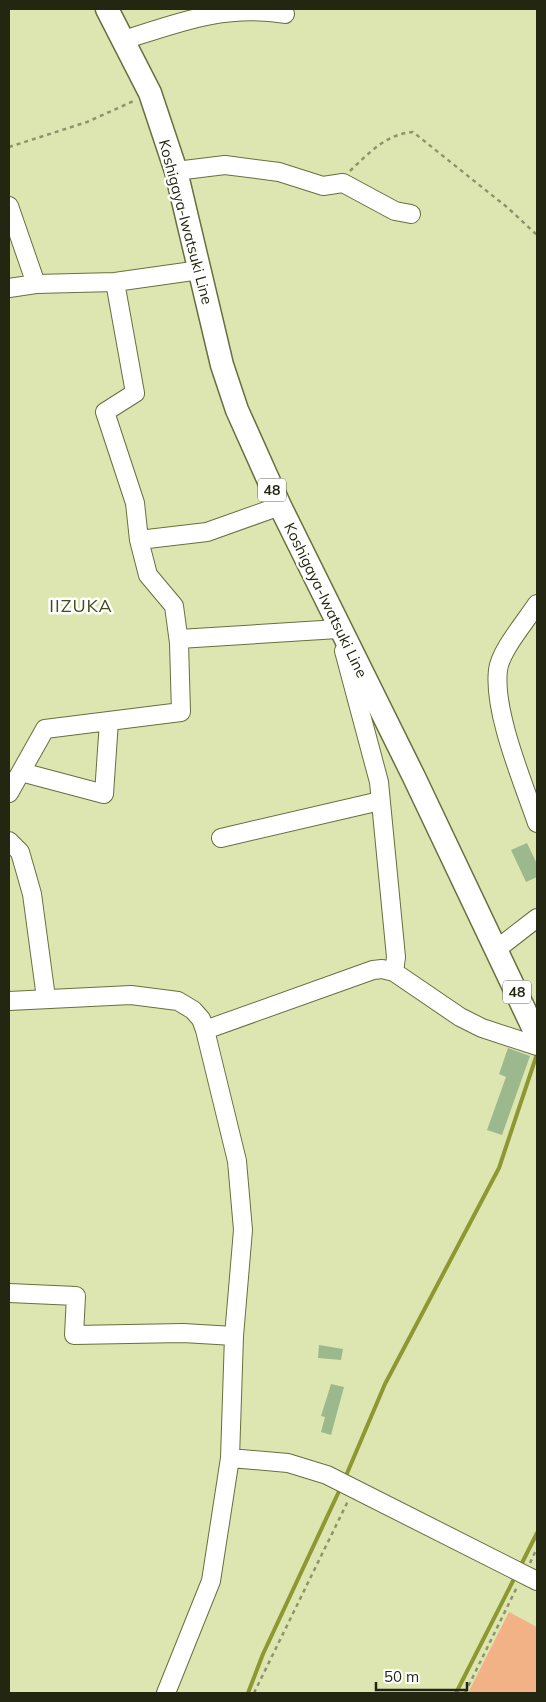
<svg xmlns="http://www.w3.org/2000/svg" width="546" height="1702" viewBox="0 0 546 1702" font-family="Mulish,sans-serif">
<style>
.green{fill:#f3b286}
.lines{fill:none;stroke-linecap:round;stroke-linejoin:round}
.stream{stroke:#8d9832;stroke-width:4}
.building{fill:#9cb98d}
.minor-casing{stroke:#686f3e;stroke-width:20}
.major-casing{stroke:#686f3e;stroke-width:25}
.path{stroke:#8d946d;stroke-width:2.5;stroke-dasharray:4 4;stroke-linecap:butt}
.minor{stroke:#fff;stroke-width:18}
.major{stroke:#fff;stroke-width:22}
.labels{text-anchor:middle;dominant-baseline:central;stroke-width:5;stroke-linejoin:round;paint-order:stroke}
.shield{fill:#fff;stroke:#656758;stroke-width:1}
.shield-label{font-size:14px;font-weight:bold;fill:#232611}
.street-label{font-size:15px;fill:#232611;stroke:#fff}
.quarter-label{font-size:18px;letter-spacing:1px;fill:#444a1a;stroke:#fff}
</style>
<rect width="100%" height="100%" fill="#dde6b1"/>
<path class="green" d="M 509,1612 L 537,1627 L 537,1693 L 468,1693 Z"/>
<g class="lines">
<path class="stream" d="M 345,1478 L 385,1384 L 499,1168 L 537,1054
M 520,1567 L 537,1533
M 248,1693 L 263,1654 L 341,1487
M 456,1693 L 516,1575"/>
</g>
<path class="building" d="M 527,843 L 537,864 L 537,877 L 526,882 L 511,850 Z
M 508,1048 L 530,1056 L 502,1135 L 487,1130 L 506,1077 L 499,1074 Z
M 319,1345 L 343,1349 L 341,1360 L 318,1358 Z
M 331,1384 L 344,1387 L 331,1435 L 321,1432 L 325,1417 L 321,1416 Z"/>
<g class="lines">
<defs>
<path id="minor" d="M 124,40 C 180,22 226,4 285,14
M 176,171 L 225,165 L 279,172 L 323,186 L 343,183 L 395,211 L 411,214
M 9,206 L 36,284
M 9,288 L 36,284 L 115,282 L 200,270
M 139,540 L 207,532 L 280,506
M 537,604 C 526,621 500,651 498,670 C 493,712 523,782 537,823
M 179,639 L 338,629
M 344,651 L 379,782 L 396,957 L 394,972
M 21,772 L 104,794 L 109,721
M 9,793 L 45,729 L 181,712 L 179,643 L 174,606 L 148,575 L 139,540 L 135,503 L 105,412 L 135,393 L 115,282
M 221,838 L 380,801
M 9,841 L 20,852 L 32,894 L 46,998
M 497,949 L 537,918
M 9,1001 L 131,995 L 178,1001 L 193,1010 L 201,1019 L 205,1030 L 237,1161 L 243,1230 L 234,1336 L 230,1458 L 211,1581 L 166,1693
M 205,1030 L 373,970 L 382,969 L 394,972 L 460,1017 L 482,1028 L 537,1046
M 9,1293 L 76,1296 L 74,1335 L 183,1333 L 234,1336
M 230,1458 L 288,1463 L 327,1475 L 537,1581"/>
<path id="major" d="M 107,9 L 150,93 L 176,171 L 222,365 L 237,410 L 280,506 L 414,777 L 537,1036"/>
</defs>
<use href="#minor" class="minor-casing"/>
<use href="#major" class="major-casing"/>
<path class="path" d="M 9,147 L 87,122 L 136,100
M 350,171 C 369,153 386,134 413,132 L 508,208 L 537,235
M 530,1563 L 537,1548
M 254,1693 L 348,1501
M 465,1693 L 517,1587"/>
<use href="#minor" class="minor"/>
<use href="#major" class="major"/>
</g>
<g class="labels">
<g class="shield">
<rect x="258" y="478.5" width="28" height="23" rx="4"/>
<rect x="503" y="980.5" width="28" height="23" rx="4"/>
</g>
<g class="shield-label">
<text x="272" y="490">48</text>
<text x="517" y="992">48</text>
</g>
<g class="street-label">
<text transform="translate(186 222) rotate(75)">Koshigaya-Iwatsuki Line</text>
<text transform="translate(326 600) rotate(64)">Koshigaya-Iwatsuki Line</text>
</g>
<g class="quarter-label">
<text x="81" y="605">IIZUKA</text>
</g>
</g>
<rect width="546" height="1702" fill="none" stroke="#232611" stroke-width="20"/>
<path d="M376 1682v8h91v-8" fill="none" stroke="#232611" stroke-width="2.5"/>
<text x="384" y="1682" font-size="15" fill="#232611" stroke="#ffffff" stroke-width="4" paint-order="stroke">50 m</text>
</svg>
